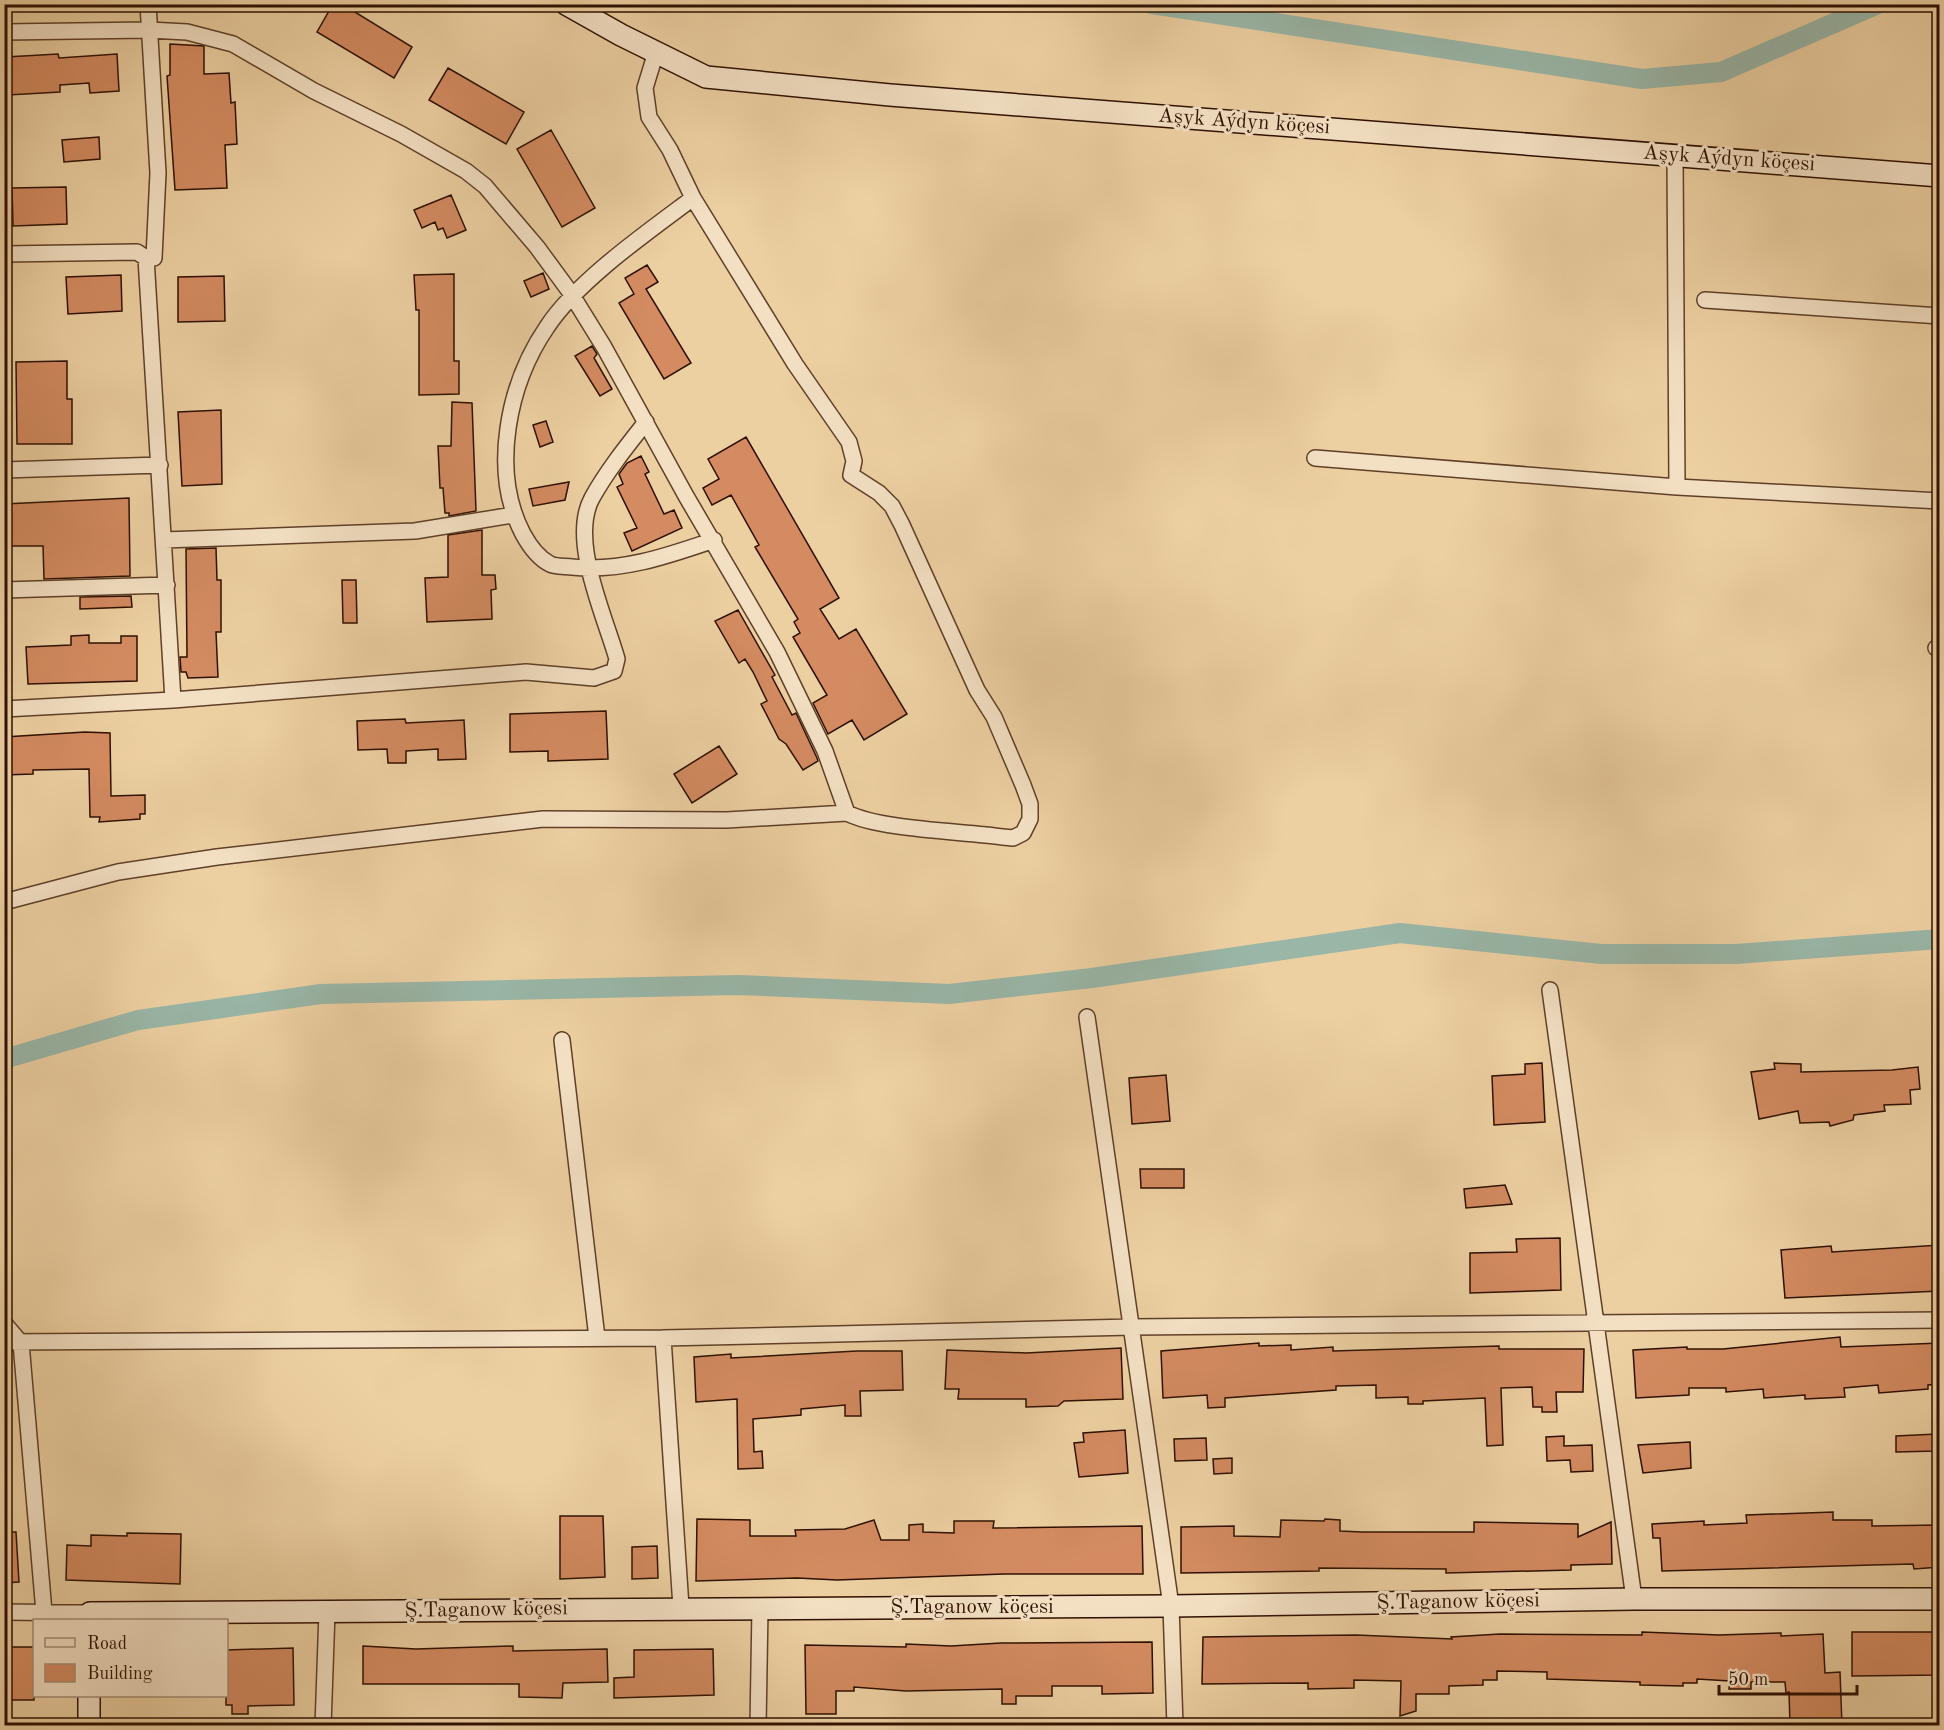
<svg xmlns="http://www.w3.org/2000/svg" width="1944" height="1730" viewBox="0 0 1944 1730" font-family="'Old Standard TT',serif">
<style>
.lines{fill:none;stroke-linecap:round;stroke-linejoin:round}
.canal{stroke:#99b6a7;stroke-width:20}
.building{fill:#d48b61;stroke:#2e1000;stroke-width:1.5}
.street-casing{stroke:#5e4028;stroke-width:18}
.secondary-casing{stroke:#2e1000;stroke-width:24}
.street{stroke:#f3e0c3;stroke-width:15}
.secondary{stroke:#f3e0c3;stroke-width:21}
.labels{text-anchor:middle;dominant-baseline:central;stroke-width:6;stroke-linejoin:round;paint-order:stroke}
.street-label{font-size:21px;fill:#2e1000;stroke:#f3e0c3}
</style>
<rect width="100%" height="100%" fill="#edd0a2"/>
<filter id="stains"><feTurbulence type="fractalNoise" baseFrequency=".00333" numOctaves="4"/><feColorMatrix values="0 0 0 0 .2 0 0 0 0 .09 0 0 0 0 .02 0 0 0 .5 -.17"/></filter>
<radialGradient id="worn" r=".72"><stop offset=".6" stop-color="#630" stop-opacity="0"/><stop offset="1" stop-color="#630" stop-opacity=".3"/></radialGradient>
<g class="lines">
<path class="canal" d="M 1152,4 L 1642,79 L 1721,72 L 1878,4
M 4,1059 L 138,1020 L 321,994 L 738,985 L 949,994 L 1092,978 L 1400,933 L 1601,954 L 1736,954 L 1940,939"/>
</g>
<path class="building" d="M 333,4 L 342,4 L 412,47 L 394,78 L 317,32 Z
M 170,44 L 204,46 L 204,74 L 229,73 L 231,103 L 235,102 L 237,144 L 225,145 L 227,188 L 175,190 L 167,76 L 170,75 Z
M 58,54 L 59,58 L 117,54 L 119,91 L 90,93 L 89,83 L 60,85 L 60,92 L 8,95 L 6,57 Z
M 448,68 L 524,112 L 506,144 L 429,100 Z
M 551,130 L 595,208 L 562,227 L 517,149 Z
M 99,137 L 100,159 L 64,162 L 62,140 Z
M 66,187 L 67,224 L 13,226 L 12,188 Z
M 451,195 L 466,230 L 447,238 L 443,228 L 438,230 L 435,222 L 422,228 L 414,210 Z
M 647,265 L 658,282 L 646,289 L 691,363 L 664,379 L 619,303 L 634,294 L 625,278 Z
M 543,273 L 549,289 L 531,297 L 524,281 Z
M 454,274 L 454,361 L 459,361 L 459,394 L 419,395 L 419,310 L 416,310 L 414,275 Z
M 121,275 L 122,311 L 68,314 L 66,277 Z
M 224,276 L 225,321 L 178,322 L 178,277 Z
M 592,346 L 597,354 L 594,358 L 612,389 L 600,396 L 575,356 Z
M 67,361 L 67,399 L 72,399 L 72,444 L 17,444 L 16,362 Z
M 452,402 L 472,403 L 476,511 L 449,516 L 449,513 L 445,513 L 443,488 L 440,488 L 438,446 L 451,446 Z
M 221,410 L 222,484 L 182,486 L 178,412 Z
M 546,421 L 553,442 L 540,447 L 533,425 Z
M 746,437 L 839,598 L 820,609 L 839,639 L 856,629 L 907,714 L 864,740 L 852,720 L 828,734 L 813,703 L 827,695 L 793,637 L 800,633 L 794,622 L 798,619 L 755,547 L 759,545 L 731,495 L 712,505 L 703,488 L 719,479 L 708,459 Z
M 641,456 L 649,472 L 645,474 L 664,514 L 674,510 L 682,528 L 632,551 L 624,533 L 637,528 L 617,487 L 623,484 L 619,474 L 627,463 Z
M 569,482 L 565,500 L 533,506 L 529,489 Z
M 129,498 L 130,576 L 44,579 L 43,546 L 4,546 L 4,504 Z
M 482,530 L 482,575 L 495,575 L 496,589 L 491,590 L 492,619 L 427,622 L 425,578 L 448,577 L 448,535 Z
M 216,548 L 217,580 L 221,580 L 221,632 L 216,632 L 218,677 L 188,678 L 186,672 L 181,672 L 180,657 L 187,657 L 186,549 Z
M 342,580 L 356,580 L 357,623 L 343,623 Z
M 131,596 L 132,607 L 80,609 L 80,597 Z
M 738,610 L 775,675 L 772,677 L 792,715 L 796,713 L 817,758 L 818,761 L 803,770 L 786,744 L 779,739 L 761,704 L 767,701 L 753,672 L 745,659 L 739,663 L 715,621 Z
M 89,635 L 89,643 L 121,643 L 121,636 L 137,636 L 137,681 L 28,684 L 26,647 L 71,645 L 71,636 Z
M 606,711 L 608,759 L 548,761 L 548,751 L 510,752 L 510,714 Z
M 405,719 L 406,723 L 464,720 L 466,759 L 438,760 L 438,749 L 406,751 L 406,763 L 388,763 L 387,749 L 358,750 L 357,721 Z
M 85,732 L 110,733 L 111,796 L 145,795 L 145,814 L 140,814 L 140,819 L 99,822 L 100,817 L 90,817 L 89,769 L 33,770 L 33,774 L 4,775 L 4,737 Z
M 719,746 L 737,774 L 692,803 L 674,774 Z
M 1542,1063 L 1545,1122 L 1494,1125 L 1492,1076 L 1525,1074 L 1525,1064 Z
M 1774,1063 L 1801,1064 L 1801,1072 L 1892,1070 L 1918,1067 L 1920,1089 L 1910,1090 L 1911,1104 L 1884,1105 L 1885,1111 L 1854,1115 L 1853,1120 L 1830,1126 L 1829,1122 L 1800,1123 L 1798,1111 L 1759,1119 L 1751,1072 L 1775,1069 Z
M 1166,1075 L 1170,1121 L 1132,1124 L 1129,1078 Z
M 1140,1169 L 1184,1169 L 1184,1188 L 1141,1188 Z
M 1505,1185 L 1512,1204 L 1466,1208 L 1464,1189 Z
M 1560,1238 L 1561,1290 L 1470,1293 L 1470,1253 L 1517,1252 L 1516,1239 Z
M 1940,1245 L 1940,1291 L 1785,1298 L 1781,1250 L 1831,1246 L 1832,1252 Z
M 1840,1337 L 1841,1347 L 1940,1343 L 1940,1384 L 1928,1385 L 1928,1389 L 1879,1393 L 1878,1385 L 1844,1388 L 1845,1397 L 1805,1399 L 1805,1395 L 1764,1398 L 1763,1389 L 1726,1392 L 1726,1388 L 1689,1388 L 1689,1395 L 1636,1398 L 1633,1350 L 1687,1347 L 1687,1349 L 1723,1349 Z
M 1259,1343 L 1259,1346 L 1291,1345 L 1291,1350 L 1333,1347 L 1333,1351 L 1499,1346 L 1499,1349 L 1584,1349 L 1583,1392 L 1556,1392 L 1557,1412 L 1542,1412 L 1542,1407 L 1533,1407 L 1532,1387 L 1501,1388 L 1503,1445 L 1487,1446 L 1485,1398 L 1423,1401 L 1423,1404 L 1408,1404 L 1408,1397 L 1376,1398 L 1376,1385 L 1336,1386 L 1336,1390 L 1225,1398 L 1225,1407 L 1208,1408 L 1207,1395 L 1163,1398 L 1161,1351 Z
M 1121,1348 L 1123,1399 L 1064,1401 L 1058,1406 L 1026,1407 L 1026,1399 L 958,1399 L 959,1389 L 945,1389 L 947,1350 L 1026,1353 Z
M 857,1351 L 902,1351 L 903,1390 L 860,1391 L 861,1416 L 845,1416 L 845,1405 L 801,1409 L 801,1415 L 753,1419 L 754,1452 L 762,1451 L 763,1468 L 738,1469 L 737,1399 L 696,1402 L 694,1357 L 731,1354 L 731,1358 Z
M 1125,1430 L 1128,1473 L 1079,1477 L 1074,1443 L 1084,1442 L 1083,1433 Z
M 1937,1434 L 1937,1451 L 1896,1452 L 1896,1436 Z
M 1564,1436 L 1564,1446 L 1592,1445 L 1593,1471 L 1571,1472 L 1570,1460 L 1547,1461 L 1546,1437 Z
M 1206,1438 L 1207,1460 L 1175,1461 L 1174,1439 Z
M 1690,1442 L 1691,1468 L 1643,1473 L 1638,1445 Z
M 1232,1458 L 1232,1473 L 1214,1474 L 1213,1459 Z
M 1833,1512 L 1833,1520 L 1872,1520 L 1872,1526 L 1940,1525 L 1940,1567 L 1914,1569 L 1913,1564 L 1872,1565 L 1662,1571 L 1660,1538 L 1653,1538 L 1652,1524 L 1704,1521 L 1704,1525 L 1747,1523 L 1746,1515 Z
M 560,1516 L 603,1516 L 605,1577 L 560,1579 Z
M 697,1519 L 750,1520 L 750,1536 L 796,1536 L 795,1530 L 845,1529 L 874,1520 L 881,1540 L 909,1540 L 909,1525 L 923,1524 L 923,1532 L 954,1533 L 954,1521 L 994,1521 L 993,1528 L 1142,1526 L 1143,1574 L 1004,1574 L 837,1580 L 797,1578 L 696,1581 Z
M 1325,1519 L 1340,1520 L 1340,1531 L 1362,1532 L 1474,1532 L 1474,1522 L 1578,1524 L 1578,1537 L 1611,1522 L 1612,1564 L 1571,1565 L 1571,1570 L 1446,1573 L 1446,1569 L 1319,1568 L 1319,1571 L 1181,1573 L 1181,1527 L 1234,1526 L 1234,1536 L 1280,1537 L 1281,1520 L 1324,1521 Z
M 4,1532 L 16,1532 L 19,1582 L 4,1583 Z
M 127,1533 L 181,1534 L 180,1584 L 66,1580 L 67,1545 L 91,1546 L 91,1535 L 127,1536 Z
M 657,1546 L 658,1578 L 632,1579 L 632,1547 Z
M 1642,1632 L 1719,1635 L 1781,1633 L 1781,1636 L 1823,1634 L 1825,1673 L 1840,1672 L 1842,1725 L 1790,1725 L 1789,1692 L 1786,1693 L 1785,1682 L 1751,1682 L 1751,1689 L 1729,1689 L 1730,1681 L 1697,1679 L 1697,1683 L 1683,1683 L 1683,1686 L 1640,1685 L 1640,1682 L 1547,1679 L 1547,1672 L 1497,1671 L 1497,1680 L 1483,1680 L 1483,1685 L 1449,1686 L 1449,1694 L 1416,1694 L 1416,1711 L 1400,1716 L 1401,1681 L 1354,1680 L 1354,1688 L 1308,1689 L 1308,1683 L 1202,1684 L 1203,1637 L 1356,1635 L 1452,1639 L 1451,1637 L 1500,1634 L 1642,1635 Z
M 1852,1632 L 1940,1632 L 1940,1675 L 1852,1676 Z
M 1152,1642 L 1153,1693 L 1102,1694 L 1102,1686 L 1052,1686 L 1052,1696 L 1016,1696 L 1016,1704 L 1002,1704 L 1002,1689 L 906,1691 L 854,1687 L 854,1691 L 836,1691 L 836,1714 L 806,1714 L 805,1645 L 906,1647 L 906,1644 L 951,1646 L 1001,1643 Z
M 363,1646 L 416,1649 L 513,1646 L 513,1651 L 607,1649 L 608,1682 L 563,1683 L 562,1698 L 519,1697 L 519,1684 L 363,1684 Z
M 4,1647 L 34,1647 L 34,1700 L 4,1700 Z
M 293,1648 L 294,1705 L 248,1706 L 248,1714 L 232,1714 L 232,1705 L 226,1705 L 226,1650 Z
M 713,1649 L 714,1695 L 614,1698 L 614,1678 L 634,1677 L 634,1650 Z"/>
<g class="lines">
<defs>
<path id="street" d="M 4,32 L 149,30 L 187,32 L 233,44 L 314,91 L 401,134 L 466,171 L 485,186 L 537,247 L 570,292 L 604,347 L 686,496 L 777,652 L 825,751 L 847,813
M 1675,155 L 1677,487
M 693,198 C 649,231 577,281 547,327 C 508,384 490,471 523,534 C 529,545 538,558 550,564 C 555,567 566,566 572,567 C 622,572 667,556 714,540
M 4,254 L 137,252 L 146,258 L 173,700 L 4,709
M 146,258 L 154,258 L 158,173 L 148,4
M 1705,300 L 1940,316
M 1315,458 L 1677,487 L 1940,501
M 4,470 L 160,465
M 164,540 L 415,531 L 513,515
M 4,590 L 167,585
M 1936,648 L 1940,648
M 173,700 L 526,672 L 594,678 L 614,671 L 617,659 C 605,616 569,540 592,498 C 607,471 627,446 646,422
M 4,902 L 118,872 L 217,857 L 543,819 L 727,820 L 847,813 C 881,830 962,831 1003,837 L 1013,838 L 1023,833 L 1030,819 L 1030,804 L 1023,785 L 994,717 L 977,690 L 902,525 L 892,506 L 879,493 L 851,475 L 854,461 L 849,442 L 795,364 L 693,198 L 670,150 L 649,117 L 645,88 L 656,52
M 1550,990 L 1634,1599
M 1087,1017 L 1171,1606 L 1175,1726
M 562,1040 L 597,1338
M 4,1323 L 21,1343 L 44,1612
M 663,1338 L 681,1607
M 4,1342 L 663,1338 L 1132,1327 L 1940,1320
M 4,1612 L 90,1613
M 323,1726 L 327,1612
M 758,1726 L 760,1608"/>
<path id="secondary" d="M 566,4 L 621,35 L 706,77 L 890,95 L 1940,176
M 90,1620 L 90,1613 L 1171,1606 L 1634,1599 L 1940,1599
M 89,1726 L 89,1696"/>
</defs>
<use href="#street" class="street-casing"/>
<use href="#secondary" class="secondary-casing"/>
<use href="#street" class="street"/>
<use href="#secondary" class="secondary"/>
</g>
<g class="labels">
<g class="street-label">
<text transform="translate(1244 122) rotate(4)">Aşyk Aýdyn köçesi</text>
<text transform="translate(1729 159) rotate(4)">Aşyk Aýdyn köçesi</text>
<text transform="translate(1458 1602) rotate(-1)">Ş.Taganow köçesi</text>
<text x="972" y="1607">Ş.Taganow köçesi</text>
<text transform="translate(486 1610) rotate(-1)">Ş.Taganow köçesi</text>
</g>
</g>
<rect width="1944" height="1730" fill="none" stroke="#edd0a2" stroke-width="24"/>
<rect x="6" y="6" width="1932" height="1718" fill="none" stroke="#2e1000" stroke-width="3"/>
<rect x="12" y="12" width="1920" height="1706" fill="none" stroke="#2e1000" stroke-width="1.5"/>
<rect x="33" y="1619" width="195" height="78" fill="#f3e0c3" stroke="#a48d75" stroke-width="1.5"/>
<rect x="45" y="1638" width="30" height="9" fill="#f3e0c3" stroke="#a48d75" stroke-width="1.5"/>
<text x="87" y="1649" font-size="18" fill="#2e1000">Road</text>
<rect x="45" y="1664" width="30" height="18" fill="#d48b61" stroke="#a48d75" stroke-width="1.5"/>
<text x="87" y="1679" font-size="18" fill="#2e1000">Building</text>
<path d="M1719 1685v9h138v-9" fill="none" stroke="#2e1000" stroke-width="3"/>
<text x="1728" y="1685" font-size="18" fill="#2e1000" stroke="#f3e0c3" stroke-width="4.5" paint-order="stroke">50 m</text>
<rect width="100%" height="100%" filter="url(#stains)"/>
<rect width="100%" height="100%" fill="url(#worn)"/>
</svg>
